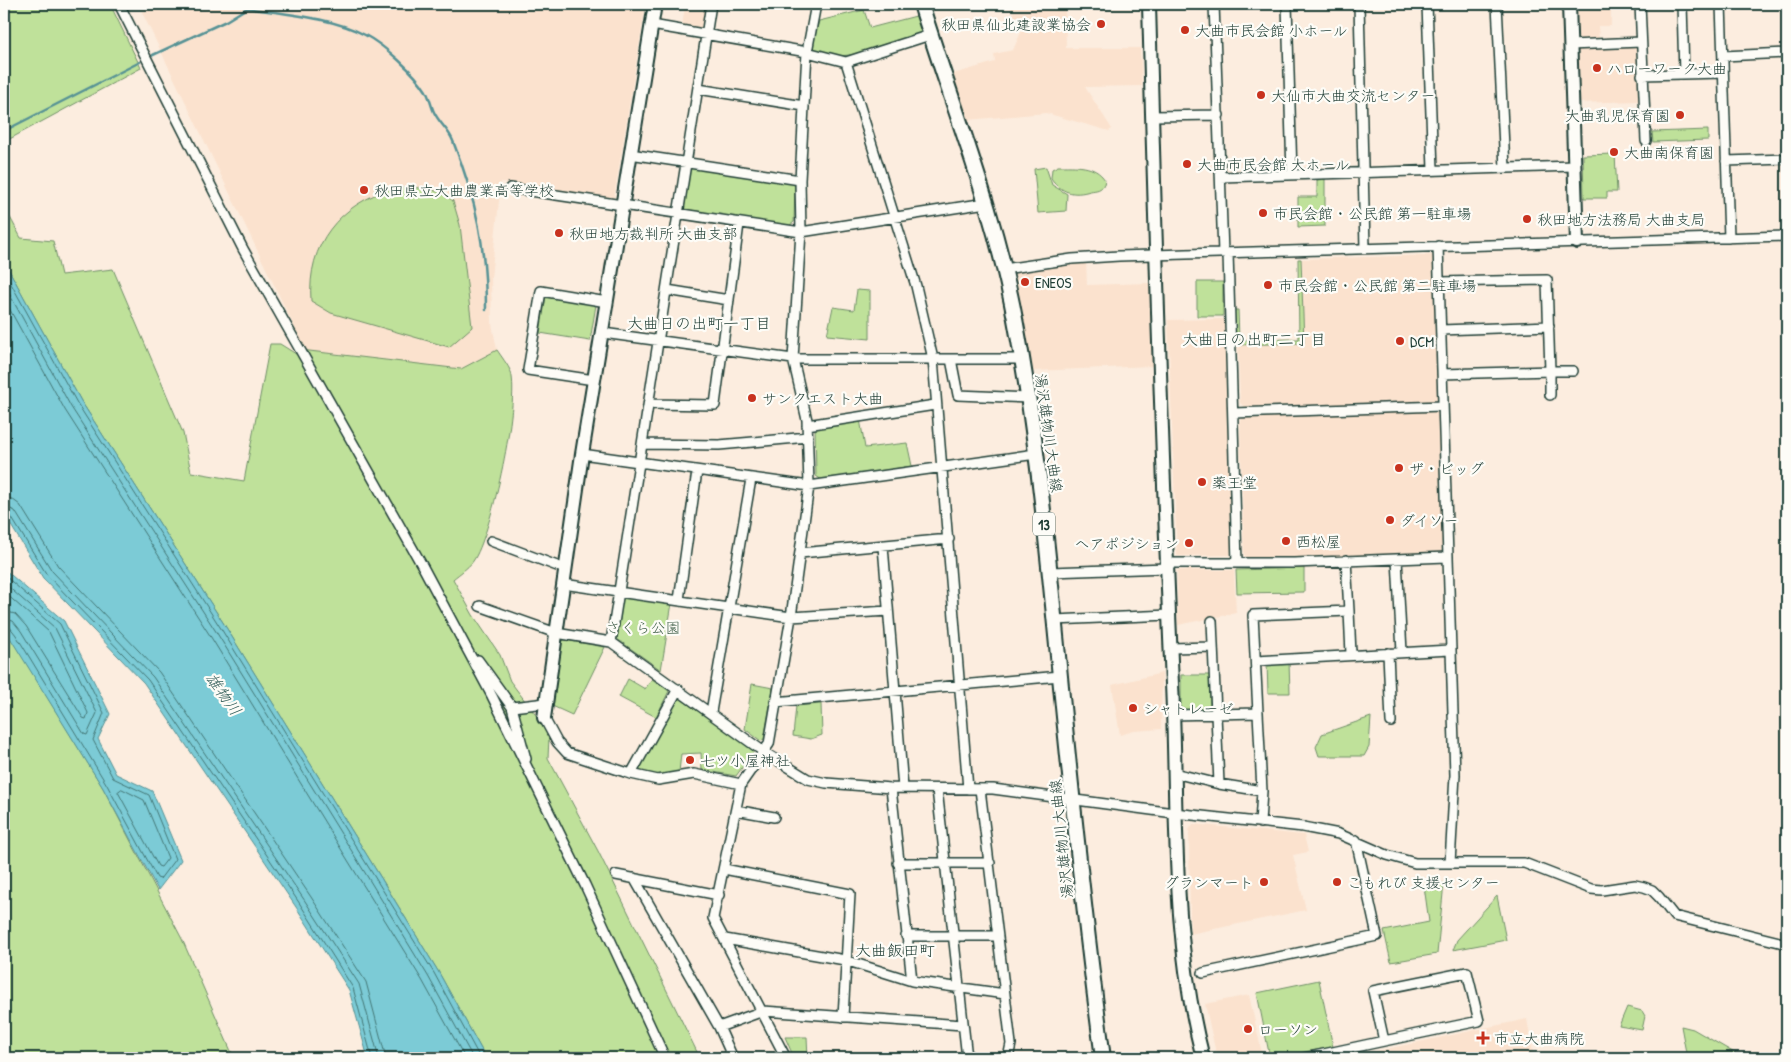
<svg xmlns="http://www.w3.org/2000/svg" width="1791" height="1062" viewBox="0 0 1791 1062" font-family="'Patrick Hand','Klee One',sans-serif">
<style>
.built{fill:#fbe2ce}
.green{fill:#bfe19a;stroke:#6f8f67}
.water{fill:#7bcbd6;stroke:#569295}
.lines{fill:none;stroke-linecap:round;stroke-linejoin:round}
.shore{stroke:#447675;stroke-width:1}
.stream{stroke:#569295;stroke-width:2.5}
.street-casing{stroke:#1f3d34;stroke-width:12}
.secondary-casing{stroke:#1f3d34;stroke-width:16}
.primary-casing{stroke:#1f3d34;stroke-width:18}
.street{stroke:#fdfcf7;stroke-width:9}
.secondary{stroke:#fdfcf7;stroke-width:12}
.primary{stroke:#fdfcf7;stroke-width:14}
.poi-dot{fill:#c8321e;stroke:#fdfcf7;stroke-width:2}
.labels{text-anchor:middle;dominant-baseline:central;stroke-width:4.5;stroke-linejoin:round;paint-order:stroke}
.shield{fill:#fdfcf7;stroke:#62766e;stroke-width:1}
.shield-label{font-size:14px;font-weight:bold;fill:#1f3d34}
.poi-label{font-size:15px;fill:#1f3d34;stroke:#fdfcf7;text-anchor:start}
.street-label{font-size:15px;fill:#1f3d34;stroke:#fdfcf7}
.park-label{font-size:15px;fill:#3f5e48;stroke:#fdfcf7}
.neighbourhood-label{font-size:16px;fill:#1f3d34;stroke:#fdfcf7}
.water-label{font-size:16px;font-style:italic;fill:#36605c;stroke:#fdfcf7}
</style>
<rect width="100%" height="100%" fill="#fceddf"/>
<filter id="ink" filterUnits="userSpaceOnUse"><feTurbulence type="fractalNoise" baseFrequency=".02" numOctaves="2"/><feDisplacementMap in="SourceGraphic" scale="10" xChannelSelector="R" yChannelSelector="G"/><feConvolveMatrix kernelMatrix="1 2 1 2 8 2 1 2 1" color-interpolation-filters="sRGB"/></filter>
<g filter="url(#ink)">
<path class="built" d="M 138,4 L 646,4 L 614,198 L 501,182 L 491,278 L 492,324 L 497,350 L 461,369 L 306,351 Z
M 679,4 L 708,4 L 704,28 L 701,30 L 682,27 L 685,5 Z
M 1009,4 L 1065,4 L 1066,48 L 1140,48 L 1142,86 L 1085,87 L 1112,129 L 1109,131 L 1046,113 L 967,120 L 950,75 L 995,62 L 994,54 L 1013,50 L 1022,30 Z
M 1575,4 L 1611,4 L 1611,26 L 1598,26 L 1599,42 L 1576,42 Z
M 1638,46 L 1639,101 L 1579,103 L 1577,48 Z
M 1435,255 L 1439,401 L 1245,407 L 1240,403 L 1238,345 L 1303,343 L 1301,259 Z
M 1086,261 L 1087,285 L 1150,283 L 1152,366 L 1033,371 L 1014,271 Z
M 1225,319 L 1233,555 L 1177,556 L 1168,320 Z
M 1439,410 L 1444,555 L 1250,560 L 1244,555 L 1240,421 L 1245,416 Z
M 1177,570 L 1234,570 L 1236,613 L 1178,625 Z
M 1162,673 L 1161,729 L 1134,731 L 1120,735 L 1112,685 Z
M 1193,824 L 1304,835 L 1308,852 L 1293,855 L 1306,910 L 1190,934 L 1189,830 Z
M 1249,995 L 1263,1058 L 1217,1058 L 1205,1004 Z
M 1527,1019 L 1534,1058 L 1344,1058 Z"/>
<path class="green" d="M 4,4 L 110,4 L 141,68 L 4,142 Z
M 864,10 L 870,28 L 916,16 L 923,35 C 896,43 836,69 812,47 L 819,21 Z
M 1708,130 L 1708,140 L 1653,142 L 1652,132 Z
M 1615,154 L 1617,192 L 1607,192 L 1607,198 L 1584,198 L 1583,155 Z
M 690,166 L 795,182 L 794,222 L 789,226 L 684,209 Z
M 1058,166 C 1075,166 1095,164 1105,180 L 1104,184 C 1101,190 1097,190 1090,191 C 1074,196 1061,193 1051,178 L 1052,169 Z
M 1046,167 L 1052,185 L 1067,194 L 1066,211 L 1038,213 L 1034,169 Z
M 1325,179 L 1325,226 L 1298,227 L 1298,197 L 1317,197 L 1317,180 Z
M 393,188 C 414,187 437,186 453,201 L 460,225 L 472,327 L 449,347 L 331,313 L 311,301 C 307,243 339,205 393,188 Z
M 4,206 L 21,238 L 53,241 L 61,275 L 113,269 L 183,433 L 191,472 L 244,481 L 270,344 L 280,344 L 296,354 L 301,350 L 461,369 L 497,350 C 501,356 508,365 511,372 C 520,404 492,529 475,558 C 471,566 460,573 453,579 L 473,615 L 500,655 L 510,681 L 538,718 L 549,737 L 548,758 L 598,851 L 700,1058 L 486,1058 L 438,971 L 386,886 L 224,624 L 81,401 L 4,261 Z
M 1298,259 L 1301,259 L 1304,343 L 1235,345 L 1234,310 L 1238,310 L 1239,340 L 1299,339 Z
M 1197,282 L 1223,282 L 1223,316 L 1197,316 Z
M 857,290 L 870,291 L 870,339 L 827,335 L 833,307 L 854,310 Z
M 546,296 L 596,305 L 590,341 L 540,333 Z
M 860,419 L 865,448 L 907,443 L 912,466 L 822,480 L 816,476 L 815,426 Z
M 1304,568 L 1304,592 L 1237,593 L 1236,570 Z
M 623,596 L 672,603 L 661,670 L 617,639 Z
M 4,627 L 103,788 L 182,939 L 234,1058 L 4,1058 Z
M 564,640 L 605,647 L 572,715 L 550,705 L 561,642 Z
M 1289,662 L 1290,693 L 1268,693 L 1267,663 Z
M 1181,675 L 1210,675 L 1210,712 L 1181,712 Z
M 628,679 L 645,689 L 652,679 L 669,691 L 656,717 L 619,697 Z
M 752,684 L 773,688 L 764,739 L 761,741 L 745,729 Z
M 679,698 L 755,750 L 736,776 L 702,770 L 701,753 L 681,754 L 679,772 L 654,776 L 635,772 Z
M 821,704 L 822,735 L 811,739 L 793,736 L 796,706 Z
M 1371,717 L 1369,747 L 1364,756 L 1319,756 L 1316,747 L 1322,734 Z
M 1444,883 L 1437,954 L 1391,962 L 1384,931 L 1429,922 L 1424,886 Z
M 1497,896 L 1506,940 L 1453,950 L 1457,940 Z
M 1319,980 L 1333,1047 L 1270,1058 L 1257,993 Z
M 1627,1007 L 1642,1011 L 1645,1016 L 1642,1030 L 1619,1026 Z
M 1681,1026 L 1693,1029 L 1743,1058 L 1687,1058 Z
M 785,1037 L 807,1037 L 808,1058 L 794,1058 Z"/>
<path class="water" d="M 4,261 L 81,401 L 224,624 L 365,852 L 438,971 L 486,1058 L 368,1058 L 349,990 L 296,907 L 144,683 L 43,578 L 4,514 Z
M 4,569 L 64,621 L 110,714 L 98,739 L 116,774 L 152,791 L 181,860 L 158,890 L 103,788 L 4,628 Z"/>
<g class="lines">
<path class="shore" d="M 4,271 L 77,403 L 220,627 L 361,855 L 434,973 L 480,1058
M 4,284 L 71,407 L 215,630 L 356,858 L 428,976 L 473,1058
M 4,299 L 65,410 L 209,634 L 349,862 L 422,980 L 465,1058
M 4,498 L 12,499 L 20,505 L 58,566 L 159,672 L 311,897 L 366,982 L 386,1058
M 4,506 L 15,511 L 52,571 L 153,677 L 305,901 L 359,984 L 379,1058
M 4,512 L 10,515 L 47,575 L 148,680 L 300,904 L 353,988 L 372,1058
M 4,575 L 60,624 L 104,713 L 93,740 L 113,778 L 149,795 L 175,859 L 160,879 L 157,878 L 107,785 L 16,635 L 9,626 L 4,625
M 4,583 L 55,628 L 97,713 L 87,735 L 84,734 L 21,631 L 13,621 L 4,619
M 4,592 L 49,632 L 88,713 L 86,719 L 83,718 L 26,626 L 15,614 L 4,611
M 122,789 L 144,800 L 168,858 L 161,867 L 158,866 L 118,792 Z"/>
<path class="stream" d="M 153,55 L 226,21 L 247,8 C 284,14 331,17 365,35 C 384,45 415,73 426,91 C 430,98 431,106 434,112 C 439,123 449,130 453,141 C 476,200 486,245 486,310
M 4,131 L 140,62"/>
<defs>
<path id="street" d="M 119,4 L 243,249 L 423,567 L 492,696 L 585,885 L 665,1058
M 1214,4 L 1223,253
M 1287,4 L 1292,175
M 1359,4 L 1365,248
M 1427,4 L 1433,170
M 1497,4 L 1505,168
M 1640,4 L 1646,141
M 1682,4 L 1684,74
M 1721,4 L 1729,238
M 652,25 L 807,52 L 846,62 L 930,35
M 1570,45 L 1641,42
M 1723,56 L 1787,53
M 846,62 L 916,286 L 933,359 L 968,789
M 1642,75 L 1723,73
M 698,89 L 804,106
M 1152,116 L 1219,115
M 630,154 L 800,180
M 1726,161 L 1787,159
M 1221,177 L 1574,166
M 510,188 L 801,232 L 986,203
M 1438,246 L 1455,775 L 1450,863
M 1228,253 L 1237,563
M 1004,269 L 1072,259 L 1119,256 L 1787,236
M 1439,282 L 1547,280 L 1550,371 L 1442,374
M 667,290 L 729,300
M 1441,330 L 1549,326
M 603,333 L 793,359 L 1022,359
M 951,359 L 958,395 L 1029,398
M 594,380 L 528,370 L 541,291 L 607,302
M 1550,395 L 1550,371 L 1573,371
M 649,404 L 715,405 L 739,224
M 1234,413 L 1443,406
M 807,425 L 935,405
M 643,444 L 719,445 L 808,437
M 582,454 L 809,486 L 1036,454
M 491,541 L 565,569
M 883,546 L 903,788
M 800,553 L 949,539
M 1397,559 L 1402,652
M 1167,563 L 1294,563 L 1447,557
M 1050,572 L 1167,568
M 563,584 L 791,617 L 888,611
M 679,600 L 697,471
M 480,606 L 556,633 L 611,642 L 764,752 L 808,779 L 826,783 L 891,788 L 993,789 L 1174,813 L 1303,827 L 1339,834 L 1387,855 L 1415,863 L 1524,863 L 1591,889 L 1602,890 L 1635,885 L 1644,887 L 1652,890 L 1659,897 L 1674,916 L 1787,944
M 1349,611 L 1351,654
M 1054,620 L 1169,615
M 1212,621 L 1219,784
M 611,642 L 711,4
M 1170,648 L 1213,647
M 1388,653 L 1391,722
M 478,660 L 512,707 L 526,759
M 1256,661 L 1450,650
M 775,702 L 1060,676
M 512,707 L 546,703
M 711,712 L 751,479
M 1173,715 L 1258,713
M 544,718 L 557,742 L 567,753 L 631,774 L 658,780 L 694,774 L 741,784
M 1174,773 L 1219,784 L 1262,791
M 631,774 L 678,689
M 891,788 L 912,981
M 937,789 L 967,1058
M 980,789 L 1011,1044 L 1008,1058
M 736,810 L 774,817
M 1260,823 L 1262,791 L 1253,615 L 1349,611 L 1346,560
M 898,863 L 990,863
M 724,869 L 850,894 L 843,1017
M 616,875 L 719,895
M 634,878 L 719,1027 L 733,1058
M 906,936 L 997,936
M 725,939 L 845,960 L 912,981 L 1005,994
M 1203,973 L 1377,936 L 1356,840
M 719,1027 L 763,1011 L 963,1025
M 786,1058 L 713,918 L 741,784 L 769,744 L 791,617 L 809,486 L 807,420 L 793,359 L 801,232 L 800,180 L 807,52 L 816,4
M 1305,1058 L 1384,1041 L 1373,991 L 1467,972 L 1479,1021 L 1384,1041"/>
<path id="secondary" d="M 1149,4 C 1155,230 1162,457 1172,684 C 1178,812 1170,932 1203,1058
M 1569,4 L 1577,242
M 544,718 L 582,454 L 655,4"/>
<path id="primary" d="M 921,4 C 953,108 995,211 1015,319 C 1036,430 1047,543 1058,656 C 1071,790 1085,925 1103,1058"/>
</defs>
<use href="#street" class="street-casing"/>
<use href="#secondary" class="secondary-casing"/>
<use href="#primary" class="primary-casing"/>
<use href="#street" class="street"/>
<use href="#secondary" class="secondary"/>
<use href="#primary" class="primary"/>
</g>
</g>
<g class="poi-dot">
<circle cx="1101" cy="24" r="5"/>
<circle cx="1185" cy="30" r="5"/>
<circle cx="1597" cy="68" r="5"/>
<circle cx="1261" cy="95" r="5"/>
<circle cx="1680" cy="115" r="5"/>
<circle cx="1614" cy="152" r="5"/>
<circle cx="1187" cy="164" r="5"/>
<circle cx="364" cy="190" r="5"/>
<circle cx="1263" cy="213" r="5"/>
<circle cx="1527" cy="219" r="5"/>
<circle cx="559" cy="233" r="5"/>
<circle cx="1025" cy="282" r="5"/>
<circle cx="1268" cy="285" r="5"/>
<circle cx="1400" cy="341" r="5"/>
<circle cx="752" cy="398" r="5"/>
<circle cx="1399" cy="468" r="5"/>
<circle cx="1202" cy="482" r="5"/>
<circle cx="1390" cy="520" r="5"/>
<circle cx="1286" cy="541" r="5"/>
<circle cx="1189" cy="543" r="5"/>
<circle cx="1133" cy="708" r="5"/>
<circle cx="690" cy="760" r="5"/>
<circle cx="1264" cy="882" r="5"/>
<circle cx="1337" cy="882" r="5"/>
<circle cx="1248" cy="1029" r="5"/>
<path d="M1480.5 1030.5h5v5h5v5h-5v5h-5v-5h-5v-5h5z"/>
</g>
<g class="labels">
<rect class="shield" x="1033" y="512.5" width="22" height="23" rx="4"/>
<g class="shield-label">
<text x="1044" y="524">13</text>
</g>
<g class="poi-label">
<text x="1091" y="24" text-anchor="end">秋田県仙北建設業協会</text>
<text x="1195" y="30">大曲市民会館 小ホール</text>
<text x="1607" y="68">ハローワーク大曲</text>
<text x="1271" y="95">大仙市大曲交流センター</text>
<text x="1670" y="115" text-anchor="end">大曲乳児保育園</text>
<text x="1624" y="152">大曲南保育園</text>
<text x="1197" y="164">大曲市民会館 大ホール</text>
<text x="374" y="190">秋田県立大曲農業高等学校</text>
<text x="1273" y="213">市民会館・公民館 第一駐車場</text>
<text x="1537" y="219">秋田地方法務局 大曲支局</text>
<text x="569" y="233">秋田地方裁判所 大曲支部</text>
<text x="1035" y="282">ENEOS</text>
<text x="1278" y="285">市民会館・公民館 第二駐車場</text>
<text x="1410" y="341">DCM</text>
<text x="762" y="398">サンクエスト大曲</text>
<text x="1409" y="468">ザ・ビッグ</text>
<text x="1212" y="482">薬王堂</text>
<text x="1400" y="520">ダイソー</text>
<text x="1296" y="541">西松屋</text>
<text x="1179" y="543" text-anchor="end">ヘアポジション</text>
<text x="1143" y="708">シャトレーゼ</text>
<text x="700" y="760">七ツ小屋神社</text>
<text x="1254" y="882" text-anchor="end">グランマート</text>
<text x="1347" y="882">こもれび 支援センター</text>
<text x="1258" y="1029">ローソン</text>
<text x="1494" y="1038">市立大曲病院</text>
</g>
<g class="street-label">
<text transform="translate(1049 433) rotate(82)">湯沢雄物川大曲線</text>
<text transform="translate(1061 839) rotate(-96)">湯沢雄物川大曲線</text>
</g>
<g class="park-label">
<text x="643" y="627">さくら公園</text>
</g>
<g class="neighbourhood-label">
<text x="699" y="323">大曲日の出町一丁目</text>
<text x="1254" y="339">大曲日の出町二丁目</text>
<text x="895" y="950">大曲飯田町</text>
</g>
<g class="water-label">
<text transform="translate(224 694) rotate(54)">雄物川</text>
</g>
</g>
<rect width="1791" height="1062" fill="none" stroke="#fdfcf7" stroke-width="20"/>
<rect x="10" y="10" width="1771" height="1042" fill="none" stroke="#1f3d34" stroke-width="2" filter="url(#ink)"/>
</svg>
